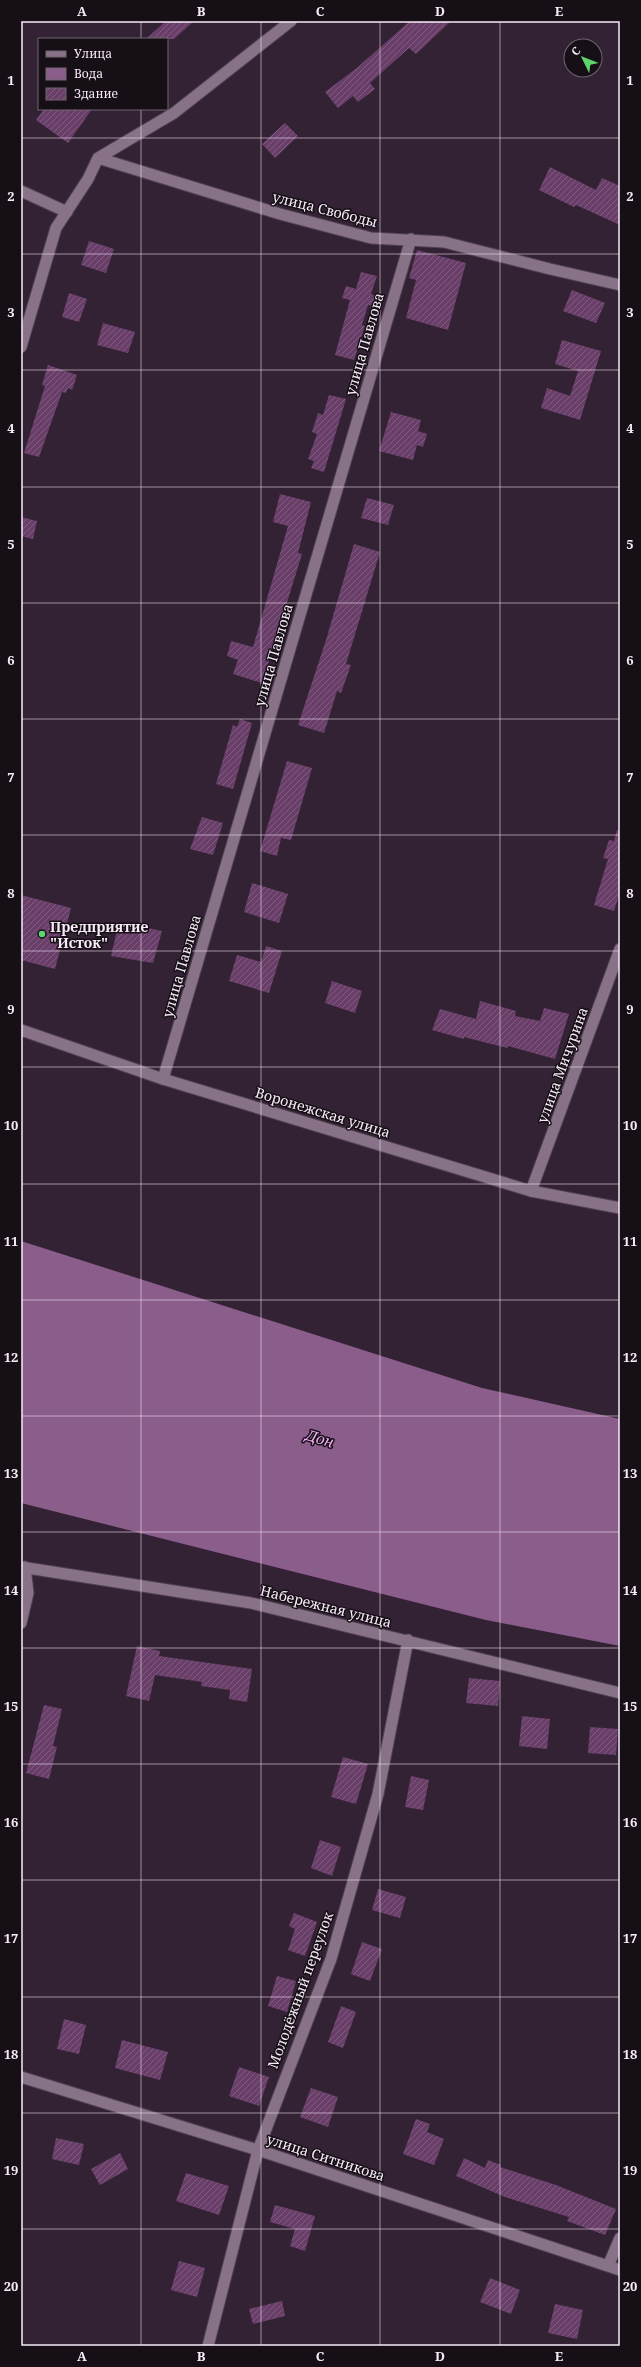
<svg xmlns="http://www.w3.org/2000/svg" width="641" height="2367" viewBox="0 0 641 2367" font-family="'Noto Serif',serif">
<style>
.water{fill:#8a5d8b}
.building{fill:url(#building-hatch)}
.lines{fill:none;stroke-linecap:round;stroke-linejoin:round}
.minor-casing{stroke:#504150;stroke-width:13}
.tertiary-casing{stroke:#504150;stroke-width:13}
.minor{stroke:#877287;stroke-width:11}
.tertiary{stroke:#877287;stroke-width:11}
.grid{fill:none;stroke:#f7ebf7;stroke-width:1;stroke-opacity:0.55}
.poi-dot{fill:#5ed56c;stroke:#160f16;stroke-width:1.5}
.labels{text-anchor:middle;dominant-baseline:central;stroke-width:3;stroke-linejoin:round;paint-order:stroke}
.street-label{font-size:14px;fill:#f7ebf7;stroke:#160f16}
.poi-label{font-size:14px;font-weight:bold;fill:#f7ebf7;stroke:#160f16;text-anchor:start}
.water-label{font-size:15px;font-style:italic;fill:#f1aff3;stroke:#160f16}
.neatline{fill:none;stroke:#f7ebf7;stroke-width:1.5}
.grid-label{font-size:13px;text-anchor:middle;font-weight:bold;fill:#f7ebf7}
</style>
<defs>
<pattern id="building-hatch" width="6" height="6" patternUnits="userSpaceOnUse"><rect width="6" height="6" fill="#693f6a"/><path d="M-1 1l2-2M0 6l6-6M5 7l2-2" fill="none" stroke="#7f5b80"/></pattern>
</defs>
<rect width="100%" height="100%" fill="#332234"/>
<path class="water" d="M 21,1241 L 482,1388 L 620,1419 L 620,1646 L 486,1620 L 21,1503 Z"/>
<path class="building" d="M 166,21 L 194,21 L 174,39 L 146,39 Z
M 410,21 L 451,21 L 416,54 L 409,48 L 370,83 L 375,89 L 358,102 L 353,96 L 338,108 L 325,92 L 358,67 Z
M 44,109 L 92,109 L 68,143 L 36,120 Z
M 285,123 L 298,136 L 275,158 L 262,144 Z
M 550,167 L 596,190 L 602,178 L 620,186 L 620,225 L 576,205 L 574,207 L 539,190 Z
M 89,241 L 114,249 L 106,273 L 81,265 Z
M 417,250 L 466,263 L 448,330 L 406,318 L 416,280 L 409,278 Z
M 361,272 L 377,276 L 371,294 L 383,298 L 380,308 L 368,305 L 362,325 L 365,326 L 354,360 L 335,355 L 350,300 L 342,298 L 346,286 L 356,289 Z
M 572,290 L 605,303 L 596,323 L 563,311 Z
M 69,293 L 87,299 L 79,322 L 62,317 Z
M 103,323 L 135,332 L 128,353 L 97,345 Z
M 562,340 L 601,351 L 580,420 L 541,408 L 547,388 L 570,396 L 578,371 L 555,364 Z
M 48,365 L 77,375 L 72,390 L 68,388 L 66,393 L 62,392 L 39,457 L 24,453 L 45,386 L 42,385 Z
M 329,395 L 346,399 L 324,472 L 311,468 L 314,461 L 308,459 L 317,434 L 312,432 L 318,413 L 323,415 Z
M 391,412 L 421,420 L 418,431 L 427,434 L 423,447 L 417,445 L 413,460 L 379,451 Z
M 280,494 L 311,502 L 298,553 L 302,554 L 262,683 L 233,674 L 238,660 L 227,656 L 231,641 L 253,647 L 288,526 L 273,522 Z
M 367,498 L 394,505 L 388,525 L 361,518 Z
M 21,517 L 37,521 L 33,539 L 21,536 Z
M 354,544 L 380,552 L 346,664 L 351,665 L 341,693 L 337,691 L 324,733 L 298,725 L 326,640 Z
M 240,719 L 252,723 L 233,789 L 216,784 L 233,725 L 237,727 Z
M 287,761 L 312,768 L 291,840 L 281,838 L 277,856 L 260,851 Z
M 202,817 L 223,823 L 213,855 L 190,849 Z
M 617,830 L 620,831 L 620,892 L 614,911 L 594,905 L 608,859 L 603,858 L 609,840 L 614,841 Z
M 252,883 L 288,894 L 279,923 L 244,912 Z
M 21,895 L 71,908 L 55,969 L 21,960 Z
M 118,926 L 141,931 L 143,927 L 162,931 L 153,963 L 111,956 Z
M 266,946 L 282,951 L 269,993 L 229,981 L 237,955 L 261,962 Z
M 332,981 L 362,991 L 355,1013 L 325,1003 Z
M 480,1001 L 516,1011 L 515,1016 L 540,1021 L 544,1008 L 569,1014 L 555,1059 L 508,1046 L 507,1048 L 464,1037 L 464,1039 L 432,1030 L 440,1009 L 476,1019 Z
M 137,1646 L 160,1651 L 159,1656 L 252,1669 L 247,1702 L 229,1699 L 230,1690 L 201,1686 L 202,1682 L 155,1675 L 149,1701 L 126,1696 Z
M 469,1678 L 500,1681 L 498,1706 L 466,1703 Z
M 44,1705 L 62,1709 L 53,1746 L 57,1747 L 49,1779 L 26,1773 Z
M 522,1716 L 550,1719 L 547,1749 L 519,1746 Z
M 590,1727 L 618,1729 L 616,1755 L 588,1753 Z
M 343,1757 L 368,1764 L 356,1804 L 331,1797 Z
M 411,1776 L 429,1780 L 423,1810 L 405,1807 Z
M 320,1840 L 341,1847 L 332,1876 L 311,1868 Z
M 378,1889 L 406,1897 L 400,1918 L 372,1910 Z
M 294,1913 L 317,1922 L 305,1956 L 288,1950 L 295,1929 L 289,1926 Z
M 362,1942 L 382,1949 L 370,1981 L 351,1974 Z
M 277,1976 L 296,1981 L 287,2012 L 268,2006 Z
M 341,2006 L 356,2012 L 343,2048 L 328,2042 Z
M 64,2019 L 86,2025 L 79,2054 L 57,2049 Z
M 122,2040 L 168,2052 L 160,2080 L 115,2068 Z
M 239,2067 L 269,2077 L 259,2106 L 229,2096 Z
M 311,2088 L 338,2097 L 328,2127 L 300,2117 Z
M 416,2119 L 430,2124 L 427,2132 L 444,2139 L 434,2165 L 403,2154 Z
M 56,2138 L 84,2144 L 79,2165 L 52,2159 Z
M 120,2153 L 128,2169 L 100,2185 L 91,2169 Z
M 464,2158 L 485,2168 L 488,2160 L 501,2165 L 500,2167 L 556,2185 L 616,2209 L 605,2235 L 567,2221 L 569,2217 L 505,2197 L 456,2176 Z
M 186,2173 L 229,2186 L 219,2215 L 176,2201 Z
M 275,2205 L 315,2216 L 305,2251 L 290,2246 L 295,2229 L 270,2222 Z
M 179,2261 L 205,2268 L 197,2297 L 171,2290 Z
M 490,2278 L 520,2290 L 511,2314 L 480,2302 Z
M 282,2301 L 285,2316 L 253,2324 L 249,2309 Z
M 555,2304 L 583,2310 L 577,2339 L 548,2333 Z"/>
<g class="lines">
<defs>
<path id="minor" d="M 98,158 L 280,214 L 371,238 L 444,242 L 550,269 L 620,285
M 21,191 L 67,212
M 21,347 L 56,228 L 88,179 L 98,158 L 174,113 L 291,21
M 163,1079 L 411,239
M 531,1191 L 620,949
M 21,1567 L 251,1603 L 620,1693
M 21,1623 L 28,1593 L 25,1567
M 21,2077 L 258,2150 L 620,2270
M 608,2266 L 620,2238
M 208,2346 L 258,2150 L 331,1959 L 378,1794 L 408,1640"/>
<path id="tertiary" d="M 21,1030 L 163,1079 L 531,1191 L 620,1208"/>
</defs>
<use href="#minor" class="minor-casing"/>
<use href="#tertiary" class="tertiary-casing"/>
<use href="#minor" class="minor"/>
<use href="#tertiary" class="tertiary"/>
</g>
<path class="grid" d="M 141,21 L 141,39M 261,21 L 261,2346M 380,21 L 380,2346M 500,21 L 500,2346M 141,109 L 141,2346M 21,138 L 620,138M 21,254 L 620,254M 21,370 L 620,370M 21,487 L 620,487M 21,603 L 620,603M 21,719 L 620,719M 21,835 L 620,835M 21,951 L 620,951M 21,1067 L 620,1067M 21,1184 L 620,1184M 21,1300 L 620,1300M 21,1416 L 620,1416M 21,1532 L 620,1532M 21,1648 L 620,1648M 21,1764 L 620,1764M 21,1880 L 620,1880M 21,1997 L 620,1997M 21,2113 L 620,2113M 21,2229 L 620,2229"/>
<circle class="poi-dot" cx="42" cy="934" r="4"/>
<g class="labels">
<g class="street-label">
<text transform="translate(325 209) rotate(14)">улица Свободы</text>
<text transform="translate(364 344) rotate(-74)">улица Павлова</text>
<text transform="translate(273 655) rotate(-74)">улица Павлова</text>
<text transform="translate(181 966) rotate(-74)">улица Павлова</text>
<text transform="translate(562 1065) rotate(-70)">улица Мичурина</text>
<text transform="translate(323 1112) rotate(17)">Воронежская улица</text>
<text transform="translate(326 1606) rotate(14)">Набережная улица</text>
<text transform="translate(300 1990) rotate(-70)">Молодёжный переулок</text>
<text transform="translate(326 2157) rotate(18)">улица Ситникова</text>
</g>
<g class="poi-label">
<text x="50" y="926">Предприятие<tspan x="50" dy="16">"Исток"</tspan></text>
</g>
<g class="water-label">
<text transform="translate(320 1438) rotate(17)">Дон</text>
</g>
</g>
<rect width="641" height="2367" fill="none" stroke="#160f16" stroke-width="44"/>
<rect x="38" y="38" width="130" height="72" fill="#160f16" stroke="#706770"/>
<rect x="46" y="51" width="20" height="6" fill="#877287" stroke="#706770"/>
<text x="74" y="58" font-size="12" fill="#f7ebf7">Улица</text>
<rect x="46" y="68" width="20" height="12" fill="#8a5d8b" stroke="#706770"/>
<text x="74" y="78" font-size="12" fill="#f7ebf7">Вода</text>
<rect x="46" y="88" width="20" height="12" fill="url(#building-hatch)" stroke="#706770"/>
<text x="74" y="98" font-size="12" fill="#f7ebf7">Здание</text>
<g transform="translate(583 58) rotate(313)"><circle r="19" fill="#160f16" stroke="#706770"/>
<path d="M0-3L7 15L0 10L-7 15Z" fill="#5ed56c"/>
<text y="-6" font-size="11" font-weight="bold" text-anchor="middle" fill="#f7ebf7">С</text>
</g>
<rect x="22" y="22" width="597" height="2323" class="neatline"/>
<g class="grid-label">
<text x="82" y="16">A</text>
<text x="201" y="16">B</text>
<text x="320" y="16">C</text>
<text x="440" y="16">D</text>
<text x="559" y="16">E</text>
<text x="11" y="85">1</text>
<text x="630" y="85">1</text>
<text x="11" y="201">2</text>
<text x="630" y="201">2</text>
<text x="11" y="317">3</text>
<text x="630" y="317">3</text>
<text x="11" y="433">4</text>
<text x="630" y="433">4</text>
<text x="11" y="549">5</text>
<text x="630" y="549">5</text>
<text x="11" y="665">6</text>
<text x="630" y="665">6</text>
<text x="11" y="782">7</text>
<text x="630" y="782">7</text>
<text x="11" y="898">8</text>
<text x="630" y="898">8</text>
<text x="11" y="1014">9</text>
<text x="630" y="1014">9</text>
<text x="11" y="1130">10</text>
<text x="630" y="1130">10</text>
<text x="11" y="1246">11</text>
<text x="630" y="1246">11</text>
<text x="11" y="1362">12</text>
<text x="630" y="1362">12</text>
<text x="11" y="1478">13</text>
<text x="630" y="1478">13</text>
<text x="11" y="1595">14</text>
<text x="630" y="1595">14</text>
<text x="11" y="1711">15</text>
<text x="630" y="1711">15</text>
<text x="11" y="1827">16</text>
<text x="630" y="1827">16</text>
<text x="11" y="1943">17</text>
<text x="630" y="1943">17</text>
<text x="11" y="2059">18</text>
<text x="630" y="2059">18</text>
<text x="11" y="2175">19</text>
<text x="630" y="2175">19</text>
<text x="11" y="2291">20</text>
<text x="630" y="2291">20</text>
<text x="82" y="2361">A</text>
<text x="201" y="2361">B</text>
<text x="320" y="2361">C</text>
<text x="440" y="2361">D</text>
<text x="559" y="2361">E</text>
</g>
</svg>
